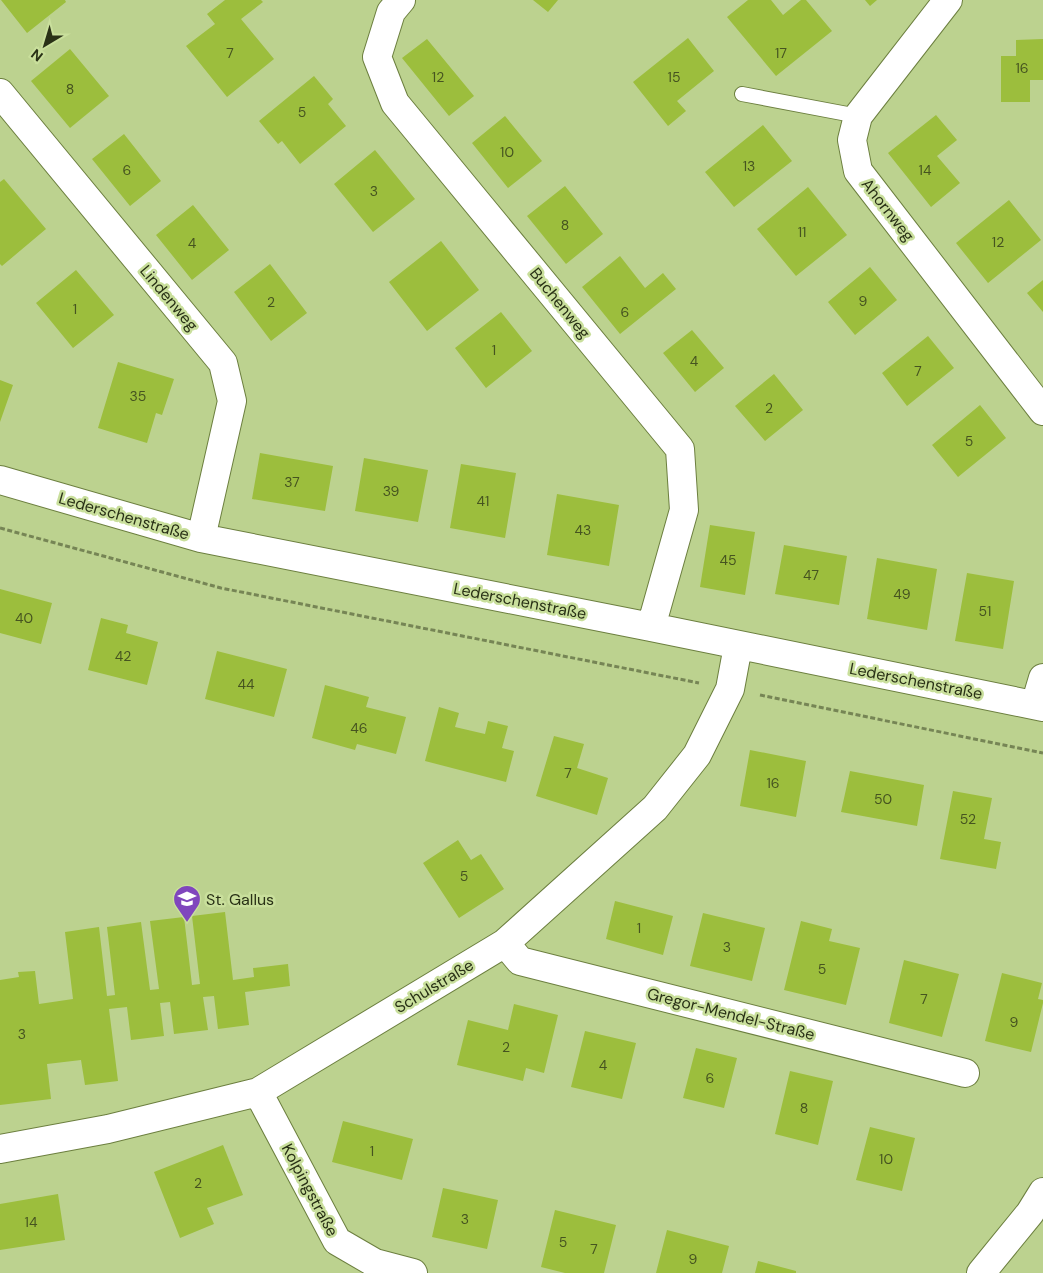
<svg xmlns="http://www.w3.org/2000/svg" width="1043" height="1273" viewBox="0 0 1043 1273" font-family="'DM Sans',sans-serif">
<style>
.building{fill:#9cbe3d}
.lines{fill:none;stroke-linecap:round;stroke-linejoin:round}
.service-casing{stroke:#6c7f3f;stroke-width:16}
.minor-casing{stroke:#6c7f3f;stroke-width:30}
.path{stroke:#768555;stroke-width:3;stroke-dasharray:5 2.5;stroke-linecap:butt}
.service{stroke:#fff;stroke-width:14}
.minor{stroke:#fff;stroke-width:28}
.labels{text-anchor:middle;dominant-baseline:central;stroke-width:5;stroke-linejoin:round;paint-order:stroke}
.number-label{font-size:14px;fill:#465420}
.street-label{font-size:16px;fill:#293116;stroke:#c9df9c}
.poi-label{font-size:16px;fill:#293116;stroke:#c9df9c;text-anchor:start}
</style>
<rect width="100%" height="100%" fill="#bcd28f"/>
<path class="building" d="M 1,0 L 65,0 L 66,2 L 27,33 Z
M 225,0 L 261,0 L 263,2 L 241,19 L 274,59 L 227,97 L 186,46 L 215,24 L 207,14 Z
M 533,0 L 558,0 L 548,12 Z
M 748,0 L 771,0 L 783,15 L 801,0 L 806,0 L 832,31 L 776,76 L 727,17 Z
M 865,0 L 877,0 L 870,6 Z
M 688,38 L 714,71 L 677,101 L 686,111 L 668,126 L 633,82 Z
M 427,39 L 474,96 L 449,116 L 402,58 Z
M 1043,39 L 1043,80 L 1030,80 L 1030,102 L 1001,102 L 1001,56 L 1016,56 L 1016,40 Z
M 70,49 L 109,96 L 70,128 L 31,81 Z
M 314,76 L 333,99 L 328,104 L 346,126 L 300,164 L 282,141 L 278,144 L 259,121 Z
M 936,115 L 957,140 L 937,156 L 960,183 L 931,207 L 888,153 Z
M 505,116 L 542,161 L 508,188 L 472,143 Z
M 763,125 L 792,161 L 734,207 L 705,172 Z
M 124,134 L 161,181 L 130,206 L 92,159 Z
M 375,150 L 415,199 L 373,232 L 334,184 Z
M 4,179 L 46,229 L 2,266 L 0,264 L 0,182 Z
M 565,186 L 603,234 L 566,264 L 527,216 Z
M 808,187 L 847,235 L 796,276 L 757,229 Z
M 1009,200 L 1041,240 L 988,283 L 956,243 Z
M 193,205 L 229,250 L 192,280 L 156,235 Z
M 441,241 L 479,290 L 427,331 L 389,282 Z
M 620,256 L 645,288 L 663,273 L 676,289 L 620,334 L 582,287 Z
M 270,264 L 307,313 L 271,341 L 234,292 Z
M 870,267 L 897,300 L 855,335 L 828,302 Z
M 76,270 L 114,315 L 73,348 L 36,303 Z
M 1043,280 L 1043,312 L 1027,293 Z
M 501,312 L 532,351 L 486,388 L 455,348 Z
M 692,330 L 724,368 L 695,392 L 663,353 Z
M 928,336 L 954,368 L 907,406 L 882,373 Z
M 118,362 L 174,379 L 162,415 L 156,413 L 147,443 L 98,428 Z
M 774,374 L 803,410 L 765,441 L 735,406 Z
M 0,380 L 13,385 L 0,422 Z
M 980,405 L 1006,438 L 958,477 L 932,445 Z
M 260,453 L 333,466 L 325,511 L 252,499 Z
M 364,458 L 428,470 L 418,522 L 355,511 Z
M 461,464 L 516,473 L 505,538 L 450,528 Z
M 557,494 L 619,505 L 609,566 L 547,555 Z
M 710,525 L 755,532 L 745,595 L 700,587 Z
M 784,545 L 847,556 L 839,605 L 775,594 Z
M 877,558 L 937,569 L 927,630 L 867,619 Z
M 967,573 L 1014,581 L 1003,649 L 955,641 Z
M 0,589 L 52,603 L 41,644 L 0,633 Z
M 101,618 L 128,625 L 126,633 L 158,642 L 147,685 L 88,670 Z
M 217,651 L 287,669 L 274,717 L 205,699 Z
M 325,685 L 369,697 L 366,707 L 406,717 L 396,754 L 357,744 L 355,750 L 312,738 Z
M 439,707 L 459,713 L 455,727 L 485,734 L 488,721 L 508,726 L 502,748 L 514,751 L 506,782 L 425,761 Z
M 554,736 L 584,744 L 577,768 L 608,778 L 597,815 L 536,796 Z
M 750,750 L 806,761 L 796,817 L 740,806 Z
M 850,771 L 924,785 L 917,826 L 841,812 Z
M 953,791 L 992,798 L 984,839 L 1001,842 L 996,869 L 940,859 Z
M 458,840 L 471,860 L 481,854 L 504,889 L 459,918 L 423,863 Z
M 615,901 L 673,916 L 663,955 L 606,939 Z
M 225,912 L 233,980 L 254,977 L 253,968 L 288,964 L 290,986 L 245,992 L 249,1025 L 218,1029 L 214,996 L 203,997 L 208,1030 L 174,1034 L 170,1002 L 160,1003 L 164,1036 L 131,1040 L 127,1007 L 109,1009 L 118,1081 L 85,1085 L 81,1060 L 47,1064 L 51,1099 L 0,1105 L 0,980 L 19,977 L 18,972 L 35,971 L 39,1004 L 73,999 L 65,932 L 99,927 L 107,996 L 115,995 L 107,927 L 141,922 L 150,990 L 159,989 L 150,921 L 184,917 L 192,985 L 200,984 L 192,916 Z
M 703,913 L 765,928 L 752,981 L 690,966 Z
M 801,921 L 832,929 L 829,941 L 860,948 L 846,1005 L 784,990 Z
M 904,960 L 959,974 L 942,1037 L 889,1023 Z
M 1002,973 L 1042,983 L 1038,999 L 1043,1000 L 1043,1003 L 1031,1052 L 985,1041 Z
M 514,1004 L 558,1015 L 544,1073 L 526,1068 L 523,1081 L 457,1065 L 468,1020 L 508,1030 Z
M 585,1031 L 636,1043 L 622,1099 L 571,1087 Z
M 696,1048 L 737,1058 L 724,1108 L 683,1098 Z
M 790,1071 L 833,1081 L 818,1145 L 775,1134 Z
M 343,1121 L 413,1139 L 402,1180 L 332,1162 Z
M 870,1127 L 915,1138 L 902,1191 L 856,1180 Z
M 223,1145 L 243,1195 L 207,1208 L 214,1224 L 180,1238 L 154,1172 Z
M 443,1188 L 498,1200 L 487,1249 L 432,1237 Z
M 58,1194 L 65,1240 L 0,1250 L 0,1204 Z
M 555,1210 L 616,1225 L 604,1273 L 565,1273 L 541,1267 Z
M 667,1230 L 729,1246 L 722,1273 L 656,1273 Z
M 758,1261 L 796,1271 L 796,1273 L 755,1273 Z"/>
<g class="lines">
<defs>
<path id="service" d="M 742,94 L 858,116"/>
<path id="minor" d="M 401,0 L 391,12 L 377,57 L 395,103 L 680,449 L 684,510 L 651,627
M 948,0 L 858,116 L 852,140 L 858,171 L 1043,411
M 0,93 L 223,363 L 232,401 L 201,538
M 0,480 L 201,538 L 651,627 L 1043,707
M 1035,705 L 1043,678
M 505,943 L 520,961 L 965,1073
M 258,1092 L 337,1241 L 375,1263 L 413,1273
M 0,1149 L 108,1129 L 258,1092 L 505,943 L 655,808 L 697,755 L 730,689 L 738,646
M 981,1273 L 1030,1213 L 1043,1192"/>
</defs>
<use href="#service" class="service-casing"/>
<use href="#minor" class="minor-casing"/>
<path class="path" d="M 0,528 L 221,588 L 699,683
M 760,695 L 1043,753"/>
<use href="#service" class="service"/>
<use href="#minor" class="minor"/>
</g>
<defs>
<symbol id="school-pin" viewBox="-11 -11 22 30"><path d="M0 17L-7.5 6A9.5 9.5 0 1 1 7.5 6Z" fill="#8046bd" stroke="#c9df9c"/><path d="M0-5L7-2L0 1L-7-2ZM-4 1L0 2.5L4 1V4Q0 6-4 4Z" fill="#fff"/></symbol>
</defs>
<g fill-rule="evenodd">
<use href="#school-pin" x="171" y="883" width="32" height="43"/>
</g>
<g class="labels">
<g class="number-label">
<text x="230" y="53">7</text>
<text x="781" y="53">17</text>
<text x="1022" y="68">16</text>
<text x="438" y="77">12</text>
<text x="674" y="77">15</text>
<text x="70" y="89">8</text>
<text x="302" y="112">5</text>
<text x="507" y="152">10</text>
<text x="749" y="166">13</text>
<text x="127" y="170">6</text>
<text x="925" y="170">14</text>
<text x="374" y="191">3</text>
<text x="565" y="225">8</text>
<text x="802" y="232">11</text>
<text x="998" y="242">12</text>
<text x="192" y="243">4</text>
<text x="863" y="301">9</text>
<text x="271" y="302">2</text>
<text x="75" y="309">1</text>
<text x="625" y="312">6</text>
<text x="494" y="350">1</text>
<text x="694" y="361">4</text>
<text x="918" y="371">7</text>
<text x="138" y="396">35</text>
<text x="769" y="408">2</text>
<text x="969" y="441">5</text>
<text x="292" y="482">37</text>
<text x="391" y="491">39</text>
<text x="483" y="501">41</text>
<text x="583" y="530">43</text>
<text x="728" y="560">45</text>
<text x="811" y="575">47</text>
<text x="902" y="594">49</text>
<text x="985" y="611">51</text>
<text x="24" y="618">40</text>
<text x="123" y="656">42</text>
<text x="246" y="684">44</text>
<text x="359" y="728">46</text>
<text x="568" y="773">7</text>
<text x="773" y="783">16</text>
<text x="883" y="799">50</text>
<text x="968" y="819">52</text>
<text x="464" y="876">5</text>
<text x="639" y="928">1</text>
<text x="727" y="947">3</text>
<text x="822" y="969">5</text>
<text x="924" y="999">7</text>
<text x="1014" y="1022">9</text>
<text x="22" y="1034">3</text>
<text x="506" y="1047">2</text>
<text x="603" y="1065">4</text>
<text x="710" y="1078">6</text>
<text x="804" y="1108">8</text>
<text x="372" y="1151">1</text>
<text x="886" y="1159">10</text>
<text x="198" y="1183">2</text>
<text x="465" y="1219">3</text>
<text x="31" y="1222">14</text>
<text x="563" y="1242">5</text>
<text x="594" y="1249">7</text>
<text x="693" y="1259">9</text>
</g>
<g class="street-label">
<text transform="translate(888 210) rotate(52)">Ahornweg</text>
<text transform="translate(169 298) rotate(50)">Lindenweg</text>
<text transform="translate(560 303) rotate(51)">Buchenweg</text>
<text transform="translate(124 516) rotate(16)">Lederschenstraße</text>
<text transform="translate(520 601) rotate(11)">Lederschenstraße</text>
<text transform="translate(916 681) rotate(11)">Lederschenstraße</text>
<text transform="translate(434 986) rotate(-31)">Schulstraße</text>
<text transform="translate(731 1014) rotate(14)">Gregor-Mendel-Straße</text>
<text transform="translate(310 1190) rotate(62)">Kolpingstraße</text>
</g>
<g class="poi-label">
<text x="206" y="899">St. Gallus</text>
</g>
</g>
<g transform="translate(45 45) rotate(218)" stroke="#c9df9c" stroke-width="4" paint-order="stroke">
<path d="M0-4L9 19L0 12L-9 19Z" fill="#293116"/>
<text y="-8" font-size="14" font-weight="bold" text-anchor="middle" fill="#293116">N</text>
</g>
</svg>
